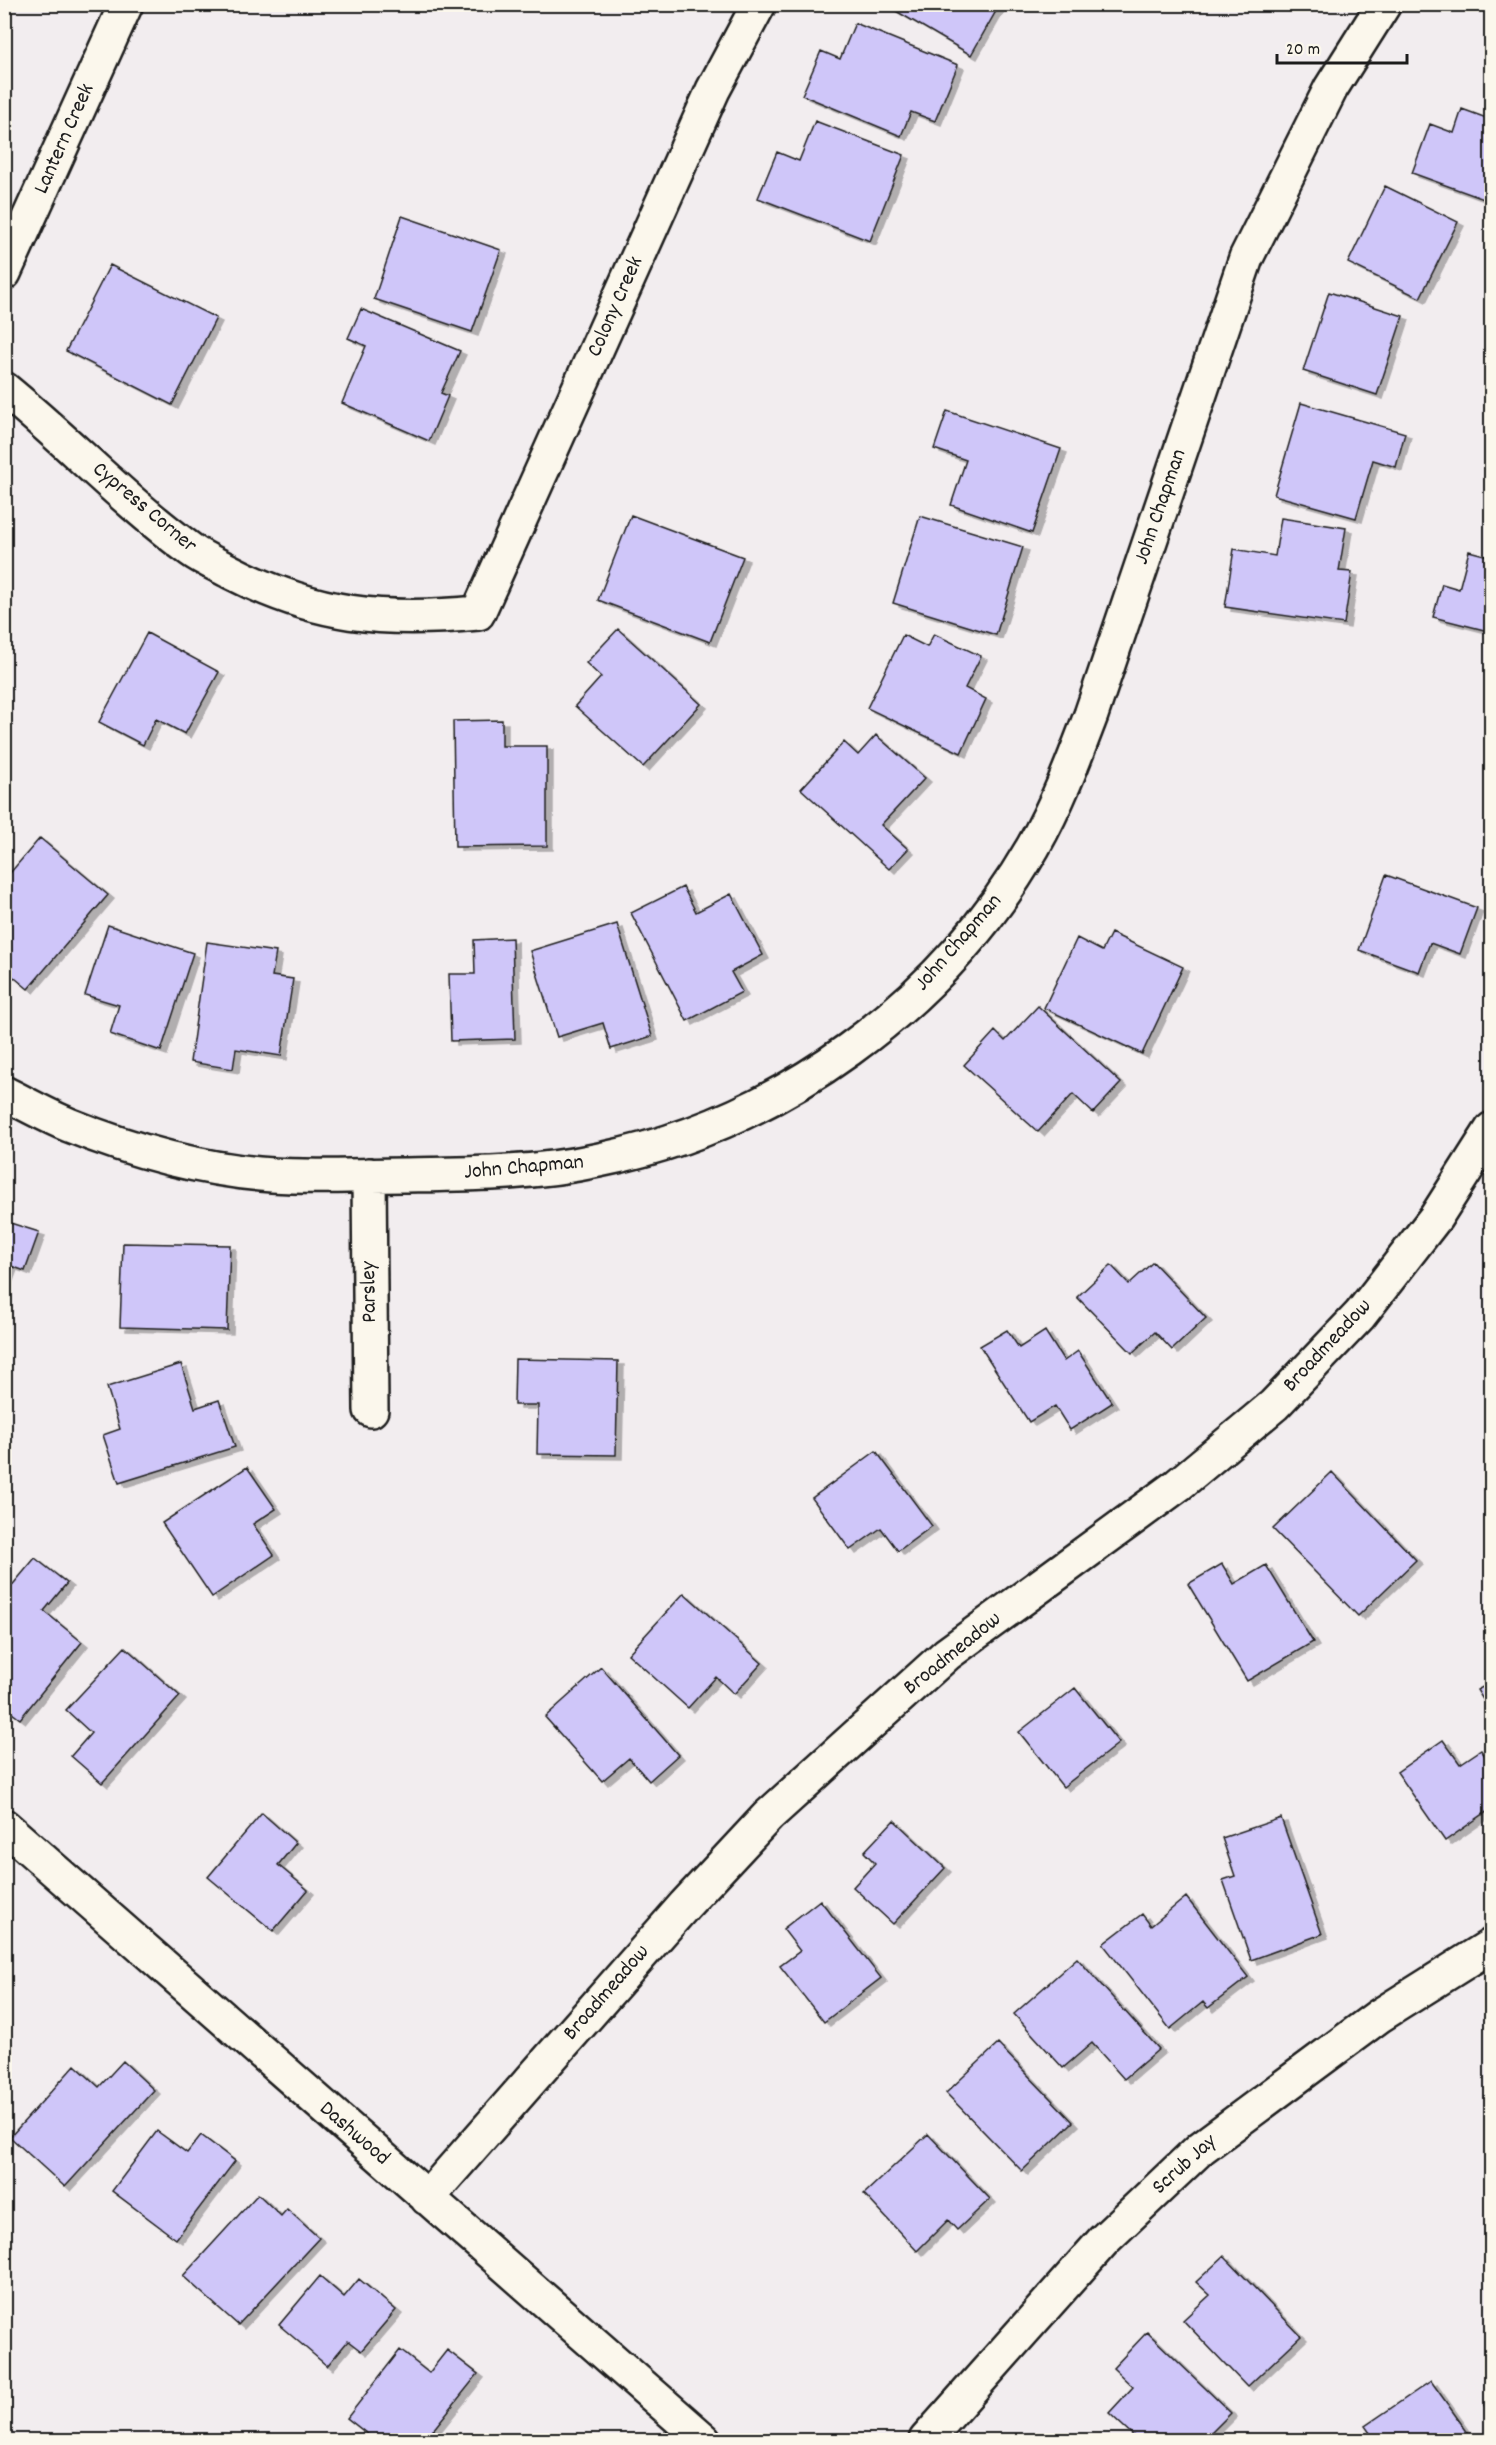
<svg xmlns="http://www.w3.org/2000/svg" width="1496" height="2445" viewBox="0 0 1496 2445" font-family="Dekko,sans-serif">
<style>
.building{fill:#cfc6f9;stroke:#1c1c1c;stroke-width:1.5;filter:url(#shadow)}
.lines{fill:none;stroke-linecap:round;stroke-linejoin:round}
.minor-casing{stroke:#1c1c1c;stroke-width:38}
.minor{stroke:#fbf7ec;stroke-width:33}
.labels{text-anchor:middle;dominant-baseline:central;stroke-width:4.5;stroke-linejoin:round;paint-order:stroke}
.street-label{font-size:22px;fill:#1c1c1c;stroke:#fbf7ec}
</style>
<defs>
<filter id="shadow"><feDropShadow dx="6" dy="4" stdDeviation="0" flood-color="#0004"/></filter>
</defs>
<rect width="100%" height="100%" fill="#f2edef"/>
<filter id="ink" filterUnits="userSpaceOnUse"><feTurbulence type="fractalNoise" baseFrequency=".0167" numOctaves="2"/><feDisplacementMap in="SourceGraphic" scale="12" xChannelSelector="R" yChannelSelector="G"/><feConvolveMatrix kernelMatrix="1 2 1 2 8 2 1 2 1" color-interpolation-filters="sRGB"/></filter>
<g filter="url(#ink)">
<path class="building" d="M 884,4 L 1000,4 L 971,55 Z
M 855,23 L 958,65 L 935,121 L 911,112 L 901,136 L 802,95 L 821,51 L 840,59 Z
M 1462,109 L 1492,120 L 1492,202 L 1412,173 L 1430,124 L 1454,133 Z
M 815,121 L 904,155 L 870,241 L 758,198 L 777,152 L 799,161 Z
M 1385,186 L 1458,222 L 1420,298 L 1348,263 Z
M 402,216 L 501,250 L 472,332 L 374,299 Z
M 110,265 L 216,318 L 172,405 L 66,351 Z
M 1329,292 L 1403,316 L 1377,395 L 1303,371 Z
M 361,309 L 460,351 L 441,393 L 448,396 L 429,441 L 342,403 L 366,346 L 348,338 Z
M 1301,403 L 1405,433 L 1396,467 L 1373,460 L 1356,518 L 1274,495 Z
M 947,411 L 1061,449 L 1032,533 L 951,505 L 966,460 L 934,449 Z
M 631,515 L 743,557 L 710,642 L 598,600 Z
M 920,516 L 1023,547 L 996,635 L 893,603 Z
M 1281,518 L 1346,528 L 1339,571 L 1352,572 L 1344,624 L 1225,607 L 1234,549 L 1275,556 Z
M 1469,551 L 1492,557 L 1492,632 L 1433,617 L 1442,584 L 1459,589 Z
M 618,629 L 701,704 L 643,767 L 575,706 L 601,677 L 586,663 Z
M 147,633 L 219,672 L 185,734 L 156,719 L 143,745 L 99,722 Z
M 934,634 L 981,656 L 965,688 L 986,699 L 961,753 L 867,708 L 903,635 L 927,647 Z
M 502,720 L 502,746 L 547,746 L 547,846 L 455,847 L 453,721 Z
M 876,735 L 925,778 L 881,825 L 908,849 L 889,869 L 801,789 L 844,742 L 858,755 Z
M 40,838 L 108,895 L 28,989 L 4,969 L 4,880 Z
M 1386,875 L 1477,908 L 1460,954 L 1430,943 L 1419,972 L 1359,950 Z
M 683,887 L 696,912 L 731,894 L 763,955 L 731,972 L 742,992 L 687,1021 L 631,913 Z
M 617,924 L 652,1036 L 611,1049 L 603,1023 L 557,1037 L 530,951 Z
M 108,925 L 193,953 L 161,1051 L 110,1034 L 119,1005 L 85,995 Z
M 1111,933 L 1183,967 L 1142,1054 L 1044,1008 L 1077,938 L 1102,951 Z
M 512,938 L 515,1039 L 451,1041 L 449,974 L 475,974 L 474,940 Z
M 207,942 L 276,952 L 272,976 L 293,979 L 281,1056 L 236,1049 L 233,1069 L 190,1062 Z
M 1038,1006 L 1121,1083 L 1093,1113 L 1073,1094 L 1038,1132 L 964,1065 L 995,1031 L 1005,1041 Z
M 4,1221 L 39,1232 L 25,1271 L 11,1266 L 4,1285 Z
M 123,1243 L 230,1245 L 227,1330 L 120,1327 Z
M 1153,1262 L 1206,1318 L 1172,1350 L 1155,1332 L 1132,1353 L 1077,1297 L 1111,1265 L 1129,1284 Z
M 1007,1330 L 1019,1348 L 1045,1331 L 1064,1361 L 1078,1351 L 1112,1403 L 1070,1430 L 1055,1406 L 1029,1422 L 980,1346 Z
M 515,1359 L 618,1361 L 616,1455 L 537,1454 L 538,1405 L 514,1405 Z
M 181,1364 L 195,1408 L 219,1400 L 235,1447 L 119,1483 L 103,1435 L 120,1429 L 107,1387 Z
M 876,1451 L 932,1526 L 898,1551 L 881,1528 L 850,1550 L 812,1498 Z
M 247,1467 L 276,1509 L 253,1524 L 274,1555 L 212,1597 L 162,1523 Z
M 1332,1472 L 1416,1560 L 1358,1616 L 1273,1529 Z
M 35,1558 L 67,1583 L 44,1611 L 82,1642 L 20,1719 L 4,1707 L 4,1595 Z
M 1222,1564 L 1234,1584 L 1266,1565 L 1313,1642 L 1247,1681 L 1188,1584 Z
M 684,1593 L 762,1663 L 734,1694 L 716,1677 L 688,1708 L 628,1654 Z
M 125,1647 L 180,1696 L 102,1783 L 71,1756 L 91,1733 L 66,1710 Z
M 601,1667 L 678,1755 L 649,1781 L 629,1758 L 602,1781 L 545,1717 Z
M 1492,1682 L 1492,1714 L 1477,1690 Z
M 1075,1688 L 1119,1743 L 1063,1787 L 1019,1732 Z
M 1443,1740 L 1460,1764 L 1481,1750 L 1492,1766 L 1492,1808 L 1445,1841 L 1397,1772 Z
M 262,1813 L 296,1843 L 278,1865 L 308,1890 L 273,1931 L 208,1877 Z
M 1281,1818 L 1322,1934 L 1251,1960 L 1223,1880 L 1235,1876 L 1222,1838 Z
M 894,1820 L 945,1868 L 893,1924 L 853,1887 L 875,1863 L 864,1852 Z
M 1186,1897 L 1248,1977 L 1208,2008 L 1203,2002 L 1170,2029 L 1103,1944 L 1142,1914 L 1151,1926 Z
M 820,1900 L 881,1978 L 824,2022 L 780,1966 L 800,1951 L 783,1929 Z
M 1077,1958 L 1159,2049 L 1124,2079 L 1092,2043 L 1063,2068 L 1014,2014 Z
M 998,2044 L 1073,2122 L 1022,2171 L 946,2093 Z
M 123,2061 L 154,2090 L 65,2187 L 10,2137 L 75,2065 L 99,2087 Z
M 157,2131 L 187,2153 L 201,2135 L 235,2161 L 176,2239 L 112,2191 Z
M 928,2134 L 990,2199 L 957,2230 L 948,2220 L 917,2251 L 864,2194 Z
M 258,2194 L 281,2216 L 287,2209 L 319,2238 L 238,2325 L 183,2276 Z
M 1224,2256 L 1301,2336 L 1247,2387 L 1183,2320 L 1210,2295 L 1196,2282 Z
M 320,2276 L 344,2297 L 359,2279 L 396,2310 L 361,2351 L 348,2341 L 327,2366 L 279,2325 Z
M 1147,2332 L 1231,2413 L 1204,2440 L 1138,2440 L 1109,2413 L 1133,2387 L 1113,2368 Z
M 400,2350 L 429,2373 L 447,2350 L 478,2374 L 425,2440 L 375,2440 L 347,2418 Z
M 1431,2381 L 1473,2440 L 1375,2440 L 1365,2426 Z
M 1492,2401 L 1492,2418 L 1484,2405 Z"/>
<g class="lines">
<defs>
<path id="minor" d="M 4,273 L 126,4
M 4,389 C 68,441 125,502 191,550 C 203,559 218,565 231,572 C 316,616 384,622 478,613 L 713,90 L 759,4
M 4,1093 C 26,1104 47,1116 69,1125 C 133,1151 204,1170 272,1175 C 316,1178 360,1175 404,1175 C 469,1174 535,1174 599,1160 C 779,1124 942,1005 1033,847 C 1057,805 1074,760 1091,715 L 1246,258 L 1331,88 L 1384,4
M 369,1175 L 371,1410
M 4,1826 L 704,2440
M 427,2198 L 685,1905 L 768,1816 L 947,1654 L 1178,1485 L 1274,1405 L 1360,1315 L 1436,1217 L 1492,1129
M 926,2440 L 1104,2240 L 1201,2148 L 1379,2016 L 1492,1945"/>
</defs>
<use href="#minor" class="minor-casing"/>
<use href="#minor" class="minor"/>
</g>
</g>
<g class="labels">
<g class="street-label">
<text transform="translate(65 139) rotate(-66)">Lantern Creek</text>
<text transform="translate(616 307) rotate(-66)">Colony Creek</text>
<text transform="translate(1161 507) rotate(-71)">John Chapman</text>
<text transform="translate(144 508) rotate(40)">Cypress Corner</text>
<text transform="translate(959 943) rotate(-49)">John Chapman</text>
<text transform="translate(524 1168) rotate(-5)">John Chapman</text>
<text transform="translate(370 1292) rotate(-91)">Parsley</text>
<text transform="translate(1328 1346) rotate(-47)">Broadmeadow</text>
<text transform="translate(953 1654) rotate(-39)">Broadmeadow</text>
<text transform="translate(607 1993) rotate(-49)">Broadmeadow</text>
<text transform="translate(354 2134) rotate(41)">Dashwood</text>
<text transform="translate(1185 2165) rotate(-42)">Scrub Jay</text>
</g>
</g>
<rect width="1496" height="2445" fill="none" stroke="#fbf7ec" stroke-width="24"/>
<rect x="12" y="12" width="1472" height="2421" fill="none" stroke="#1c1c1c" stroke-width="2" filter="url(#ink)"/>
<path d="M1277 54v9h130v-9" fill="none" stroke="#1c1c1c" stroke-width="3"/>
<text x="1286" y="54" font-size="18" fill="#1c1c1c" stroke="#fbf7ec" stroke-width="4.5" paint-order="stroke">20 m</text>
</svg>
